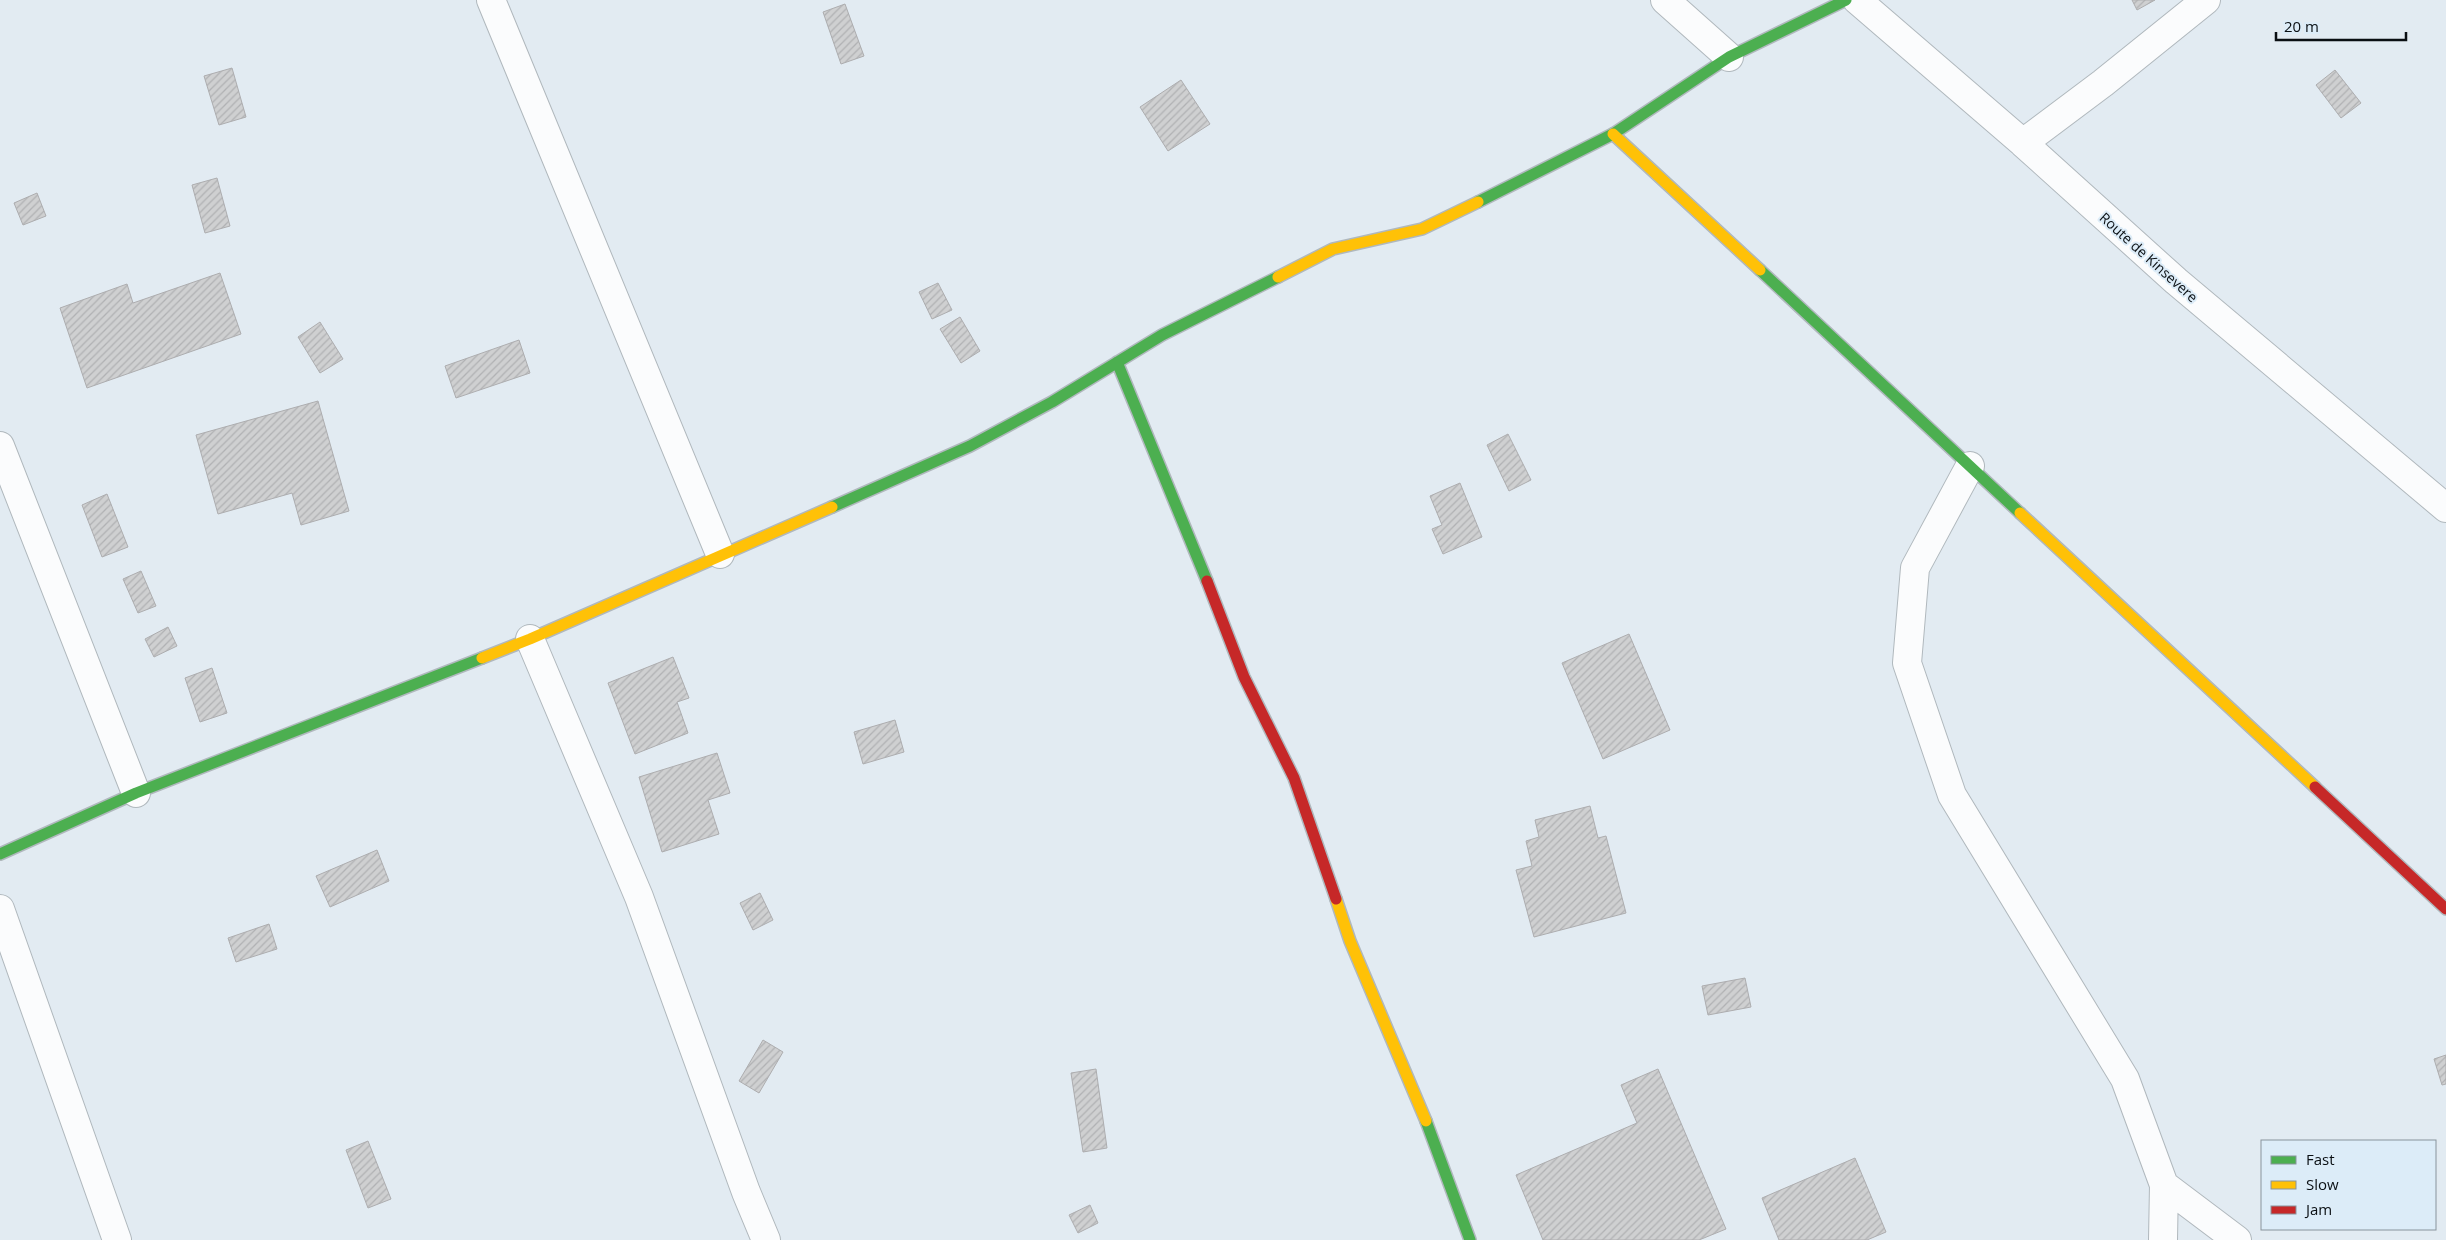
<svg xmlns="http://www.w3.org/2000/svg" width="2446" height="1240" viewBox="0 0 2446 1240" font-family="'Open Sans',sans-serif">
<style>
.building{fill:url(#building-hatch);stroke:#adadaf}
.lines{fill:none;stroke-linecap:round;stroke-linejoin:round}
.street-casing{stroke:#b0b8bd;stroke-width:30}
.fast-casing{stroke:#b0b8bd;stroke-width:14}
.slow-casing{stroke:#b0b8bd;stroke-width:14}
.jam-casing{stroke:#b0b8bd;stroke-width:14}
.street{stroke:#fbfcfd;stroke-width:28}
.fast{stroke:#4caf50;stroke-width:11}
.slow{stroke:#ffc107;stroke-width:11}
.jam{stroke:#c62828;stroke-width:11}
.labels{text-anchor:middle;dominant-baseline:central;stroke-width:4;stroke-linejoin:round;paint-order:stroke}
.street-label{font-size:14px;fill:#0a0f13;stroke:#dcecf8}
</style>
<defs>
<pattern id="building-hatch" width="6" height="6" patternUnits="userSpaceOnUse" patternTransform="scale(1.25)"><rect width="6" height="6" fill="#cfd0d1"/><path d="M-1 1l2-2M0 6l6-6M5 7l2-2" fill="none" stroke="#b0b1b3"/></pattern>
</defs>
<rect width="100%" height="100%" fill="#e2ebf2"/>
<path class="building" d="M 2132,0 L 2155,0 L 2137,10 Z
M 845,4 L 864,56 L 841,64 L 823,12 Z
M 232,68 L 246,117 L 219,125 L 204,76 Z
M 2335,70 L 2361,103 L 2341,118 L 2316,85 Z
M 1181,80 L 1210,124 L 1168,151 L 1140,107 Z
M 217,178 L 230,226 L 205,233 L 192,185 Z
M 37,193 L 46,216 L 23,225 L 14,203 Z
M 220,273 L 241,334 L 87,388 L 60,308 L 127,284 L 133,303 Z
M 938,283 L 952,310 L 932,319 L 919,292 Z
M 960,317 L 980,351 L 961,363 L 940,329 Z
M 320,322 L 343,359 L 320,373 L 298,337 Z
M 519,340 L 530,373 L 456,398 L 445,366 Z
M 318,401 L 349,511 L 301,525 L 292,493 L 218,514 L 196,435 Z
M 1508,434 L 1531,480 L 1509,491 L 1487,445 Z
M 1460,483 L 1482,537 L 1443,554 L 1432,529 L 1442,525 L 1430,496 Z
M 107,494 L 128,547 L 102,557 L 82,505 Z
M 141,571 L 156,606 L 138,613 L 123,579 Z
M 168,627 L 177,646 L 154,657 L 145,639 Z
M 1629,634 L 1670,730 L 1603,759 L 1562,663 Z
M 673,657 L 689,698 L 677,702 L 688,733 L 635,754 L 608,683 Z
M 212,668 L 227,713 L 200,722 L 185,678 Z
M 895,720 L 904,752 L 863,764 L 854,732 Z
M 717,753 L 730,793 L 708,800 L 719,834 L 662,852 L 639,777 Z
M 1590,806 L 1598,838 L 1606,836 L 1626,913 L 1534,937 L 1516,870 L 1532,866 L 1526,841 L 1539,837 L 1535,820 Z
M 377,850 L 389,881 L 330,907 L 316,876 Z
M 760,893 L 773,920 L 753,930 L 740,903 Z
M 269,924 L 277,949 L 236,962 L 228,938 Z
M 1745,978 L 1751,1007 L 1708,1015 L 1702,986 Z
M 763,1040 L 783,1052 L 759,1093 L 739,1081 Z
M 2446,1055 L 2446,1084 L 2442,1085 L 2434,1059 Z
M 1096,1069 L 1107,1148 L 1083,1152 L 1071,1073 Z
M 1658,1069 L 1726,1229 L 1699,1240 L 1543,1240 L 1516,1175 L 1637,1123 L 1621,1085 Z
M 368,1141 L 391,1199 L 368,1208 L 346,1150 Z
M 1855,1158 L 1886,1232 L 1867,1240 L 1779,1240 L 1762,1198 Z
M 1090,1205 L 1098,1223 L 1078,1233 L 1069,1215 Z"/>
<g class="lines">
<defs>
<path id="street" d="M 491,0 L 720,554
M 1665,0 L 1729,57
M 1857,0 L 2023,143 L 2176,281 L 2446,508
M 2023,143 L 2103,83 L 2206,0
M 0,446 L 136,793
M 1970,466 L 1915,568 L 1907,663 L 1952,795 L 2125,1079 L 2164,1185 L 2163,1240
M 530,639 L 639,897 L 746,1192 L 766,1240
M 0,909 L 117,1240
M 2164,1185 L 2237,1240"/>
<path id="fast" d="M 1478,202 L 1613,134 L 1729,57 L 1846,0
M 1760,270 L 2020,513
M 1117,362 L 1207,581
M 832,507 L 970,446 L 1052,402 L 1162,335 L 1278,277
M 0,854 L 136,793 L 482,658
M 1426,1121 L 1470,1240"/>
<path id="slow" d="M 1613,134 L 1760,270
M 1278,277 L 1333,249 L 1422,229 L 1478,202
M 2020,513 L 2315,787
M 482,658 L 530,639 L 832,507
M 1336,899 L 1350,941 L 1426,1121"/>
<path id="jam" d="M 1207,581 L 1244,677 L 1294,778 L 1336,899
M 2315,787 L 2446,909"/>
</defs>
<use href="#street" class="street-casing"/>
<use href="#fast" class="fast-casing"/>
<use href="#slow" class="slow-casing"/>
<use href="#jam" class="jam-casing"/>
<use href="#street" class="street"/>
<use href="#fast" class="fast"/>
<use href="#slow" class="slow"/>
<use href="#jam" class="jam"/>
</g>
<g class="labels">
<g class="street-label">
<text transform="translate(2149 257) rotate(42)">Route de Kinsevere</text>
</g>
</g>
<rect x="2261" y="1140" width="175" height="90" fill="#dcecf8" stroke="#88949c"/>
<rect x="2271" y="1156" width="25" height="8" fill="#4caf50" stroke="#88949c"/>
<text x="2306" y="1165" font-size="15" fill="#0a0f13">Fast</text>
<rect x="2271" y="1181" width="25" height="8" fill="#ffc107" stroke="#88949c"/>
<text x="2306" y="1190" font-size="15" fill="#0a0f13">Slow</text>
<rect x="2271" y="1206" width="25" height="8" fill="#c62828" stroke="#88949c"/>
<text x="2306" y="1215" font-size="15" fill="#0a0f13">Jam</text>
<path d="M2276 32v8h130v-8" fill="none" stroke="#0a0f13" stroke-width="2.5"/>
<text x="2284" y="32" font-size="15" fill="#0a0f13" stroke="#dcecf8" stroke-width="4" paint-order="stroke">20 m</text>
</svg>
